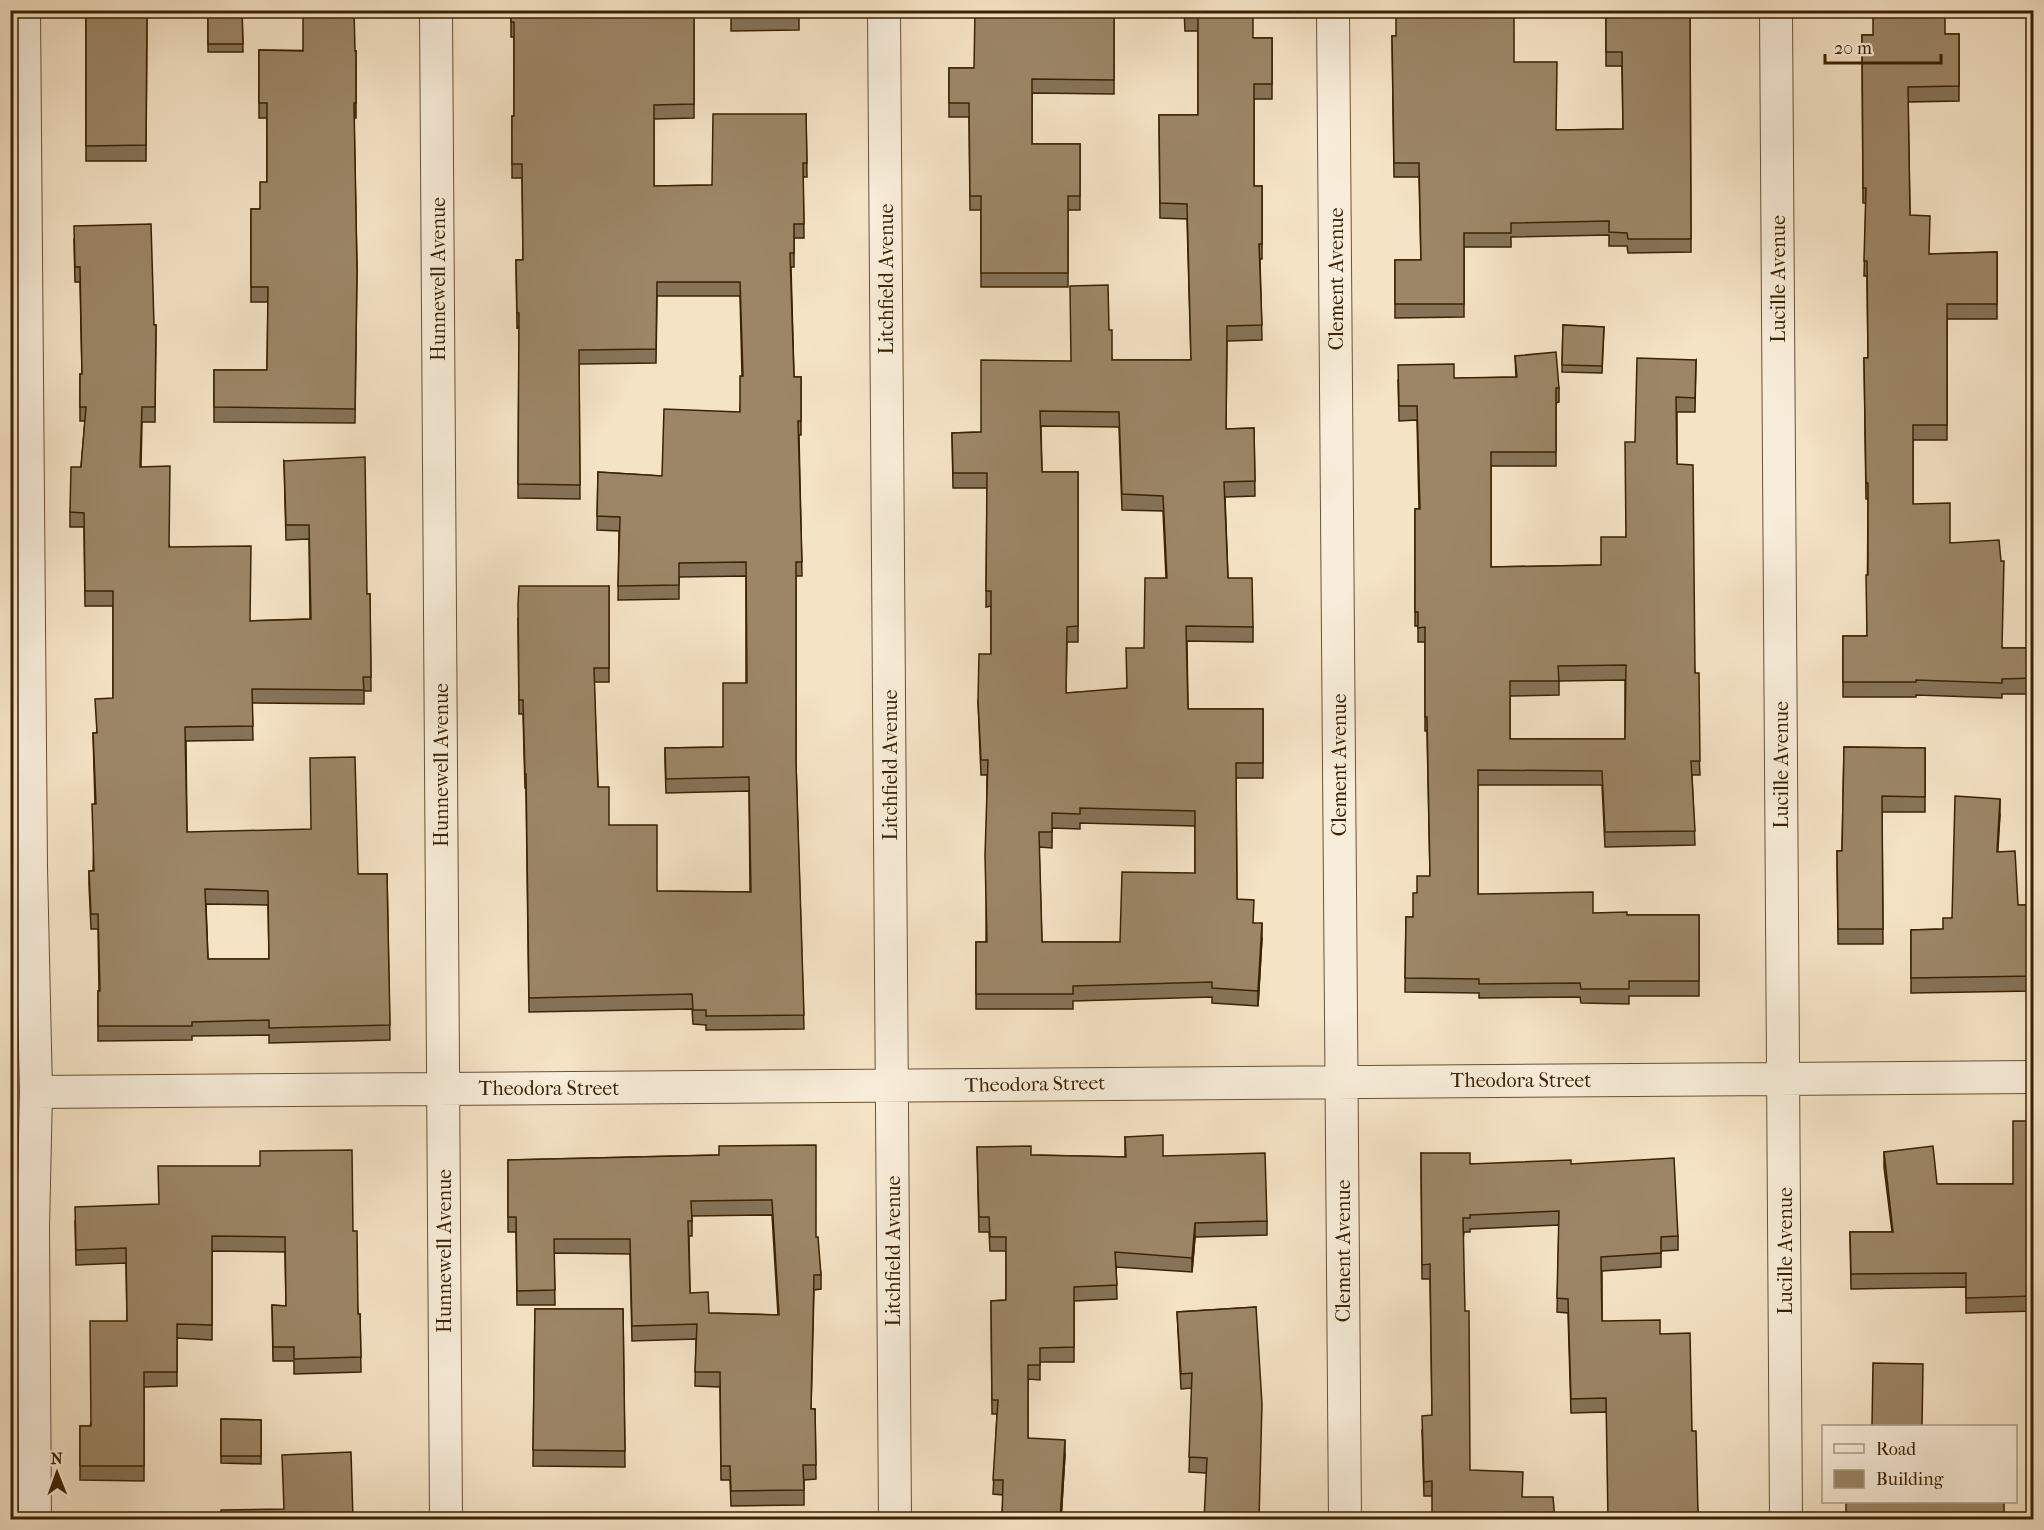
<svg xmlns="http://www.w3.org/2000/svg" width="2044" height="1530" viewBox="0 0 2044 1530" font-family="'IM FELL French Canon',serif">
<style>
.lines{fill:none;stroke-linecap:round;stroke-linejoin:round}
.minor-casing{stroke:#6a5232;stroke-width:34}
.minor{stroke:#f8edda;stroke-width:32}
.wall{fill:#867359;stroke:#3b2201;stroke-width:1.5;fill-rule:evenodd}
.shaded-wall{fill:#6d5e48;stroke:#3b2201;stroke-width:1.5}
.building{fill:#9c8667;stroke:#3b2201;stroke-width:1.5;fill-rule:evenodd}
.labels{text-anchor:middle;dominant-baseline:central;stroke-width:5;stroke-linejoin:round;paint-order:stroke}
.street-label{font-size:20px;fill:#3b2201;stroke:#f8edda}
</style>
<rect width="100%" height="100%" fill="#f5e3c6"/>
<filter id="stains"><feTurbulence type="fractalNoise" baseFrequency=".00333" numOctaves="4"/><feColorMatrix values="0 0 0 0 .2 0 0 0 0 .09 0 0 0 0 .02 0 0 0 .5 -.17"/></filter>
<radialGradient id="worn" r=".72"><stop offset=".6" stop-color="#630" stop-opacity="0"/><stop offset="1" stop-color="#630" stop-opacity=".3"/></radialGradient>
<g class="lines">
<defs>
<path id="minor" d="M 24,10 L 31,868 L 36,1092 L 33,1228 L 35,1520
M 436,10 L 446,1520
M 884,10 L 895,1520
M 1333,10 L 1345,1520
M 1776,10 L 1786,1520
M 36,1092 L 2034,1077"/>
</defs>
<use href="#minor" class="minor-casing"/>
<use href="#minor" class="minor"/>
</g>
<path class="wall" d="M 86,10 L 147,13 L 146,161 L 86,161 Z
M 208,10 L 242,10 L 243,52 L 208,52 Z
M 511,10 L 694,10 L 694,118 L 654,119 L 654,186 L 712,185 L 806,114 L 807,177 L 803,177 L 804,238 L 794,238 L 794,267 L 791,267 L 794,377 L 801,377 L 801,435 L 799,435 L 802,576 L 796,576 L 796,764 L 804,1029 L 706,1030 L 706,1025 L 693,1024 L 692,1009 L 529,1012 L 526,788 L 525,788 L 523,714 L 519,714 L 518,618 L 609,586 L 609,682 L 594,682 L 598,787 L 609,825 L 657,891 L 750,892 L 749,791 L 666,793 L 665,762 L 665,748 L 723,747 L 746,683 L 746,576 L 679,577 L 679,599 L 618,600 L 619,531 L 597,530 L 598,472 L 662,476 L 740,412 L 742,376 L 740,296 L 657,296 L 656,363 L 579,364 L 580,499 L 518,498 L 519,327 L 517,328 L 516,260 L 523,260 L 522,178 L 512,178 L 512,116 L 514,116 L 514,37 L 511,37 Z
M 731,10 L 799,10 L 799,30 L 731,31 Z
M 1114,10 L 1114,94 L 1032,93 L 1032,144 L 1080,144 L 1080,210 L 1068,210 L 1068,287 L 981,287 L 981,210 L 970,210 L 969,117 L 949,117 L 949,68 L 974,68 Z
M 1184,10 L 1253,38 L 1272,38 L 1272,99 L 1254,99 L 1254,186 L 1262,186 L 1262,259 L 1260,259 L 1262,340 L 1227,341 L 1226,429 L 1254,428 L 1255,496 L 1225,497 L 1228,578 L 1253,627 L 1253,642 L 1187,641 L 1188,709 L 1263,709 L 1263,778 L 1236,778 L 1237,899 L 1253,923 L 1262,938 L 1258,1006 L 1212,1003 L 1212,997 L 1073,1001 L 1073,1009 L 976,1009 L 976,942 L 986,942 L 987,775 L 981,775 L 978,701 L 991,654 L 991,606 L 986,607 L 987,488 L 953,488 L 952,433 L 981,432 L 1071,361 L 1109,330 L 1112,360 L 1191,360 L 1187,219 L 1160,218 L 1159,115 L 1198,115 L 1198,31 L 1185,31 ZM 1041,426 L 1119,427 L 1122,510 L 1163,511 L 1166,578 L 1144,648 L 1126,689 L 1066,693 L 1067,642 L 1078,642 L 1078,472 L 1042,472 ZM 1080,823 L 1195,826 L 1195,873 L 1120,942 L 1042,942 L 1039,847 L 1052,848 L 1052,828 L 1080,829 Z
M 1560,10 L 1600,10 L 1600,14 L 1560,14 Z
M 1606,10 L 1690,10 L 1691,252 L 1628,253 L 1627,246 L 1609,246 L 1609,235 L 1511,237 L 1511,247 L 1464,247 L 1464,317 L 1395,318 L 1395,260 L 1421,260 L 1419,177 L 1394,177 L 1392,36 L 1514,62 L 1556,130 L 1623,129 L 1622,66 L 1606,66 Z
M 1959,34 L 1959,101 L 1908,102 L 1910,215 L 1929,254 L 1997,252 L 1997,319 L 1947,319 L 1947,440 L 1913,440 L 1913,504 L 1950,543 L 2003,648 L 2034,648 L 2034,694 L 2002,694 L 2002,698 L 1916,695 L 1916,697 L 1843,697 L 1843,636 L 1867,636 L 1868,499 L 1866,499 L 1864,358 L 1868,358 L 1867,276 L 1864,276 L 1866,203 L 1863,203 L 1862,35 Z
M 259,50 L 356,51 L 356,118 L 354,118 L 357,270 L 355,423 L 214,422 L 214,370 L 267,370 L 268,302 L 251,302 L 251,209 L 260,209 L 267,182 L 267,118 L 259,118 Z
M 2031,69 L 2034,69 L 2034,118 L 2032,118 Z
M 74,240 L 154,325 L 156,325 L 155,422 L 142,422 L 141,467 L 170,547 L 250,621 L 310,619 L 309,539 L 286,540 L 284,461 L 367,594 L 370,594 L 371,691 L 364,691 L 364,704 L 252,703 L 253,740 L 186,741 L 187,832 L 358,874 L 387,874 L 390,1040 L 269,1043 L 269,1035 L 192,1036 L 192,1040 L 98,1041 L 98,991 L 99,991 L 98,929 L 91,929 L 89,885 L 89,871 L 93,871 L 95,804 L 93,733 L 96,733 L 113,698 L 113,606 L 85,606 L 84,527 L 70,527 L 70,512 L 81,467 L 85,421 L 80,421 L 80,374 L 82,374 L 80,282 L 75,282 ZM 206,904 L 268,905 L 269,959 L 208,959 Z
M 1563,325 L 1604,327 L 1602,373 L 1562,372 Z
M 1515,356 L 1559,388 L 1559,402 L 1556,403 L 1556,466 L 1491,466 L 1491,567 L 1601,565 L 1626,537 L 1635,442 L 1696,360 L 1695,412 L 1677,412 L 1677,464 L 1695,673 L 1700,775 L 1692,775 L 1695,845 L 1605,847 L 1602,785 L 1478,785 L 1478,894 L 1593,913 L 1627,915 L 1699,915 L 1699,996 L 1629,996 L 1629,1004 L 1581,1003 L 1580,997 L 1479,998 L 1479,993 L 1405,992 L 1406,917 L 1413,917 L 1417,893 L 1430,876 L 1427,731 L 1425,731 L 1425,642 L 1418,642 L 1418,626 L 1415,626 L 1415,509 L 1419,509 L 1417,420 L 1399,421 L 1398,380 L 1516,377 ZM 1625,680 L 1625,739 L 1510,739 L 1510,696 L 1559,695 L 1559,681 Z
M 1844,747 L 1925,748 L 1925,812 L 1882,812 L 1883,944 L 1838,944 L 1837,851 L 1842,851 Z
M 2000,814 L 1997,852 L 2018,905 L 2034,905 L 2034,991 L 1911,993 L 1911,930 L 1943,929 L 1952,918 Z
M 2034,1121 L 2034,1311 L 1966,1313 L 1966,1287 L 1851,1289 L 1850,1232 L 1892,1232 L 1884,1167 L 1884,1152 L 1937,1184 L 2013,1184 Z
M 1125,1137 L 1163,1156 L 1267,1221 L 1267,1235 L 1195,1237 L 1192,1272 L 1116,1267 L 1117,1299 L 1074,1301 L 1074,1362 L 1040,1362 L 1040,1380 L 1028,1379 L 1028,1438 L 1065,1454 L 1061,1520 L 1002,1520 L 1003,1495 L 993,1494 L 997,1414 L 992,1414 L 991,1301 L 1006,1300 L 1006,1251 L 990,1251 L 989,1232 L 979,1232 L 977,1147 L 1031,1155 L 1125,1157 Z
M 1421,1153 L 1470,1164 L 1571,1164 L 1678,1236 L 1678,1250 L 1661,1251 L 1661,1267 L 1602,1271 L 1602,1321 L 1660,1334 L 1692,1431 L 1698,1514 L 1701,1520 L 1606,1412 L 1571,1413 L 1568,1313 L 1557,1312 L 1559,1225 L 1470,1229 L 1470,1232 L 1464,1232 L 1432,1496 L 1424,1496 L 1422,1430 L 1432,1415 L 1430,1279 L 1422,1279 Z
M 719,1155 L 816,1237 L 821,1275 L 821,1289 L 814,1290 L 811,1409 L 815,1409 L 816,1479 L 804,1480 L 804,1505 L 731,1506 L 730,1480 L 721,1480 L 720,1387 L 695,1386 L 696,1339 L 632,1341 L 630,1254 L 554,1253 L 555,1305 L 517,1305 L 516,1232 L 508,1232 L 508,1160 ZM 772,1215 L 778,1315 L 709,1313 L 690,1293 L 689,1236 L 692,1236 L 692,1216 Z
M 75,1221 L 353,1231 L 358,1314 L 360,1314 L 361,1372 L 294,1374 L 294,1361 L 273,1361 L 272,1305 L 286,1306 L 285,1252 L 212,1251 L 212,1340 L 177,1338 L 177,1386 L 144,1387 L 144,1481 L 80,1480 L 80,1426 L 90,1426 L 127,1321 L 126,1263 L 76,1265 Z
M 1256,1307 L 1206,1473 L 1189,1472 L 1192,1388 L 1181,1389 L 1177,1312 Z
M 535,1309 L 623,1309 L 625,1467 L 533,1466 Z
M 221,1419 L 261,1420 L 261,1464 L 221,1463 Z"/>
<path class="shaded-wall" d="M 2000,799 L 2000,814 L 1997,867 L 1997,852 Z
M 1262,923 L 1262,938 L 1258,1006 L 1258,991 Z
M 1195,1223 L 1195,1237 L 1192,1272 L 1192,1258 Z
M 1065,1440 L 1065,1454 L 1061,1520 L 1060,1520 Z"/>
<path class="building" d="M 86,10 L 135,10 L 135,13 L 147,13 L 146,145 L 86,146 Z
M 208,10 L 242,10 L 243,44 L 208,44 Z
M 303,10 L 354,10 L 355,51 L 356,51 L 356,103 L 354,103 L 357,270 L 355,409 L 214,407 L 214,370 L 267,370 L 268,287 L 251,287 L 251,209 L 260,209 L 260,182 L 267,182 L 267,103 L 259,103 L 259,50 L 303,51 Z
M 511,10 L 694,10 L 694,104 L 654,105 L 654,186 L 712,185 L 713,114 L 806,114 L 807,163 L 803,163 L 804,224 L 794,224 L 794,253 L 790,253 L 794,377 L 801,377 L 801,421 L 798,421 L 802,562 L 796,562 L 796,763 L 804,1015 L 706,1016 L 706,1010 L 693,1010 L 692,994 L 529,998 L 526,774 L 525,774 L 523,700 L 519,700 L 518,604 L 519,586 L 609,586 L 609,668 L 594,668 L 598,787 L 609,787 L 609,825 L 657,825 L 657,891 L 751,892 L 749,777 L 666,779 L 665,748 L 723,747 L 723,683 L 747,683 L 746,562 L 679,563 L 679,585 L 618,586 L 620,517 L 597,516 L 598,472 L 662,476 L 664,409 L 740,412 L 740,376 L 743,376 L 740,282 L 657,282 L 656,349 L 579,350 L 580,485 L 518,484 L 519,313 L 517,313 L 516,260 L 523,260 L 522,164 L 512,164 L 512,116 L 514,116 L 514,22 L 511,22 Z
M 731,10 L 799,10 L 799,16 L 731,17 Z
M 975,10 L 1114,10 L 1114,80 L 1032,79 L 1032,144 L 1080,144 L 1080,196 L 1068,196 L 1068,273 L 981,273 L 981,196 L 970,196 L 969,103 L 949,103 L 949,68 L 974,68 Z
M 1185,10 L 1253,10 L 1253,38 L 1272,38 L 1272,84 L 1254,84 L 1254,186 L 1262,186 L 1262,244 L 1259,244 L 1262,325 L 1227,326 L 1226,429 L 1254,428 L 1255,481 L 1224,482 L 1228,578 L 1252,578 L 1253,627 L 1186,626 L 1188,709 L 1263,709 L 1263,763 L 1236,763 L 1237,899 L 1254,900 L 1253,923 L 1262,923 L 1258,991 L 1212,988 L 1212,982 L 1073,986 L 1073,994 L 976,994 L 976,942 L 987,942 L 985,855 L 988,760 L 981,760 L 978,701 L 979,654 L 991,654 L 991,591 L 986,591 L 987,473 L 953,473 L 952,433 L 981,432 L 981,360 L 1071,361 L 1070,286 L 1108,285 L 1109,330 L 1112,330 L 1112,360 L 1191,360 L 1187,204 L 1160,203 L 1159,115 L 1198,115 L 1198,16 L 1185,16 ZM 1040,411 L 1119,412 L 1122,494 L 1163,496 L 1167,578 L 1145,578 L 1144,648 L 1126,648 L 1127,688 L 1066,693 L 1067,627 L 1078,626 L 1078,472 L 1042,472 ZM 1080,808 L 1195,811 L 1195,873 L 1122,872 L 1120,942 L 1042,942 L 1039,832 L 1052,832 L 1052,813 L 1080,814 Z
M 1396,10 L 1514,10 L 1514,62 L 1557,62 L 1556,130 L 1623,129 L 1622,52 L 1606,52 L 1606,10 L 1690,10 L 1691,239 L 1628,239 L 1627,233 L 1609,232 L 1609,221 L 1511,223 L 1511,233 L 1464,233 L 1464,304 L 1395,304 L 1395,260 L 1421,260 L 1419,163 L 1394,163 L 1392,36 L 1396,36 Z
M 1873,10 L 1945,10 L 1945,34 L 1959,34 L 1959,86 L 1908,87 L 1910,215 L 1930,216 L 1929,254 L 1997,252 L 1997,304 L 1947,304 L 1947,425 L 1913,425 L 1913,504 L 1950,503 L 1950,543 L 1999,540 L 2001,561 L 2004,561 L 2002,648 L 2034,648 L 2034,678 L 2002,679 L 2002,683 L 1916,680 L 1916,682 L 1843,682 L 1843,636 L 1867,636 L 1866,575 L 1868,575 L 1868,483 L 1866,483 L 1864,358 L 1868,358 L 1867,261 L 1864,261 L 1866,188 L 1863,188 L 1862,35 L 1873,35 Z
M 2031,69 L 2034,69 L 2034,103 L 2032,103 Z
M 151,224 L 154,325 L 156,325 L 155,407 L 142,407 L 140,467 L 170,466 L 169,547 L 251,546 L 250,621 L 311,619 L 309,525 L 286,525 L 284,461 L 365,457 L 367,594 L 370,594 L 371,677 L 363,677 L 364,690 L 252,689 L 253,726 L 185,727 L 187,832 L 311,829 L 310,758 L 355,757 L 358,874 L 387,874 L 390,1025 L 269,1028 L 269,1020 L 192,1022 L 192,1026 L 98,1026 L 98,991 L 100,991 L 98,914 L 91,914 L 89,871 L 94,871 L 92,804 L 96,804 L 93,733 L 97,733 L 95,699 L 113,698 L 113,591 L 85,591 L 84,513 L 70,512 L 71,467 L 81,467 L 86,407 L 80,407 L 80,374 L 82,374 L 80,267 L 75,267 L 74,226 ZM 205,889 L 268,891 L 269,959 L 208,959 Z
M 1563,325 L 1604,327 L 1602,366 L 1562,365 Z
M 1556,352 L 1559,388 L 1556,388 L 1556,452 L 1491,452 L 1491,567 L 1601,565 L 1601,537 L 1626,537 L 1625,442 L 1635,442 L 1637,358 L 1696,360 L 1695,398 L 1676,397 L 1677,464 L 1693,465 L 1695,673 L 1699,673 L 1700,761 L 1691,761 L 1695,831 L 1605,832 L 1602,771 L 1478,770 L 1478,894 L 1593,892 L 1593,913 L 1627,912 L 1627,915 L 1699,915 L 1699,981 L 1629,981 L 1629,989 L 1581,989 L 1580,983 L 1479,984 L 1479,979 L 1405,978 L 1406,917 L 1413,917 L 1413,893 L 1417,893 L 1417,876 L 1430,876 L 1427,717 L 1425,717 L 1425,627 L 1418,628 L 1418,612 L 1415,612 L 1415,509 L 1420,509 L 1417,406 L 1399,406 L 1398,365 L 1454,364 L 1454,378 L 1517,377 L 1515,356 ZM 1626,665 L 1625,739 L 1510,739 L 1510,681 L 1559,681 L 1558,666 Z
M 1844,747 L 1925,748 L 1925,797 L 1882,796 L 1883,929 L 1838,929 L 1837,851 L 1842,851 Z
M 1955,796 L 2000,799 L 1997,852 L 2015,851 L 2018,905 L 2034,905 L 2034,976 L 1911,978 L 1911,930 L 1943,929 L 1943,918 L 1952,918 Z
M 2013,1121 L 2034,1121 L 2034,1296 L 1966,1298 L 1966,1273 L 1851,1274 L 1850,1232 L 1893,1232 L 1884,1152 L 1933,1146 L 1937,1184 L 2013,1184 Z
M 1163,1135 L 1163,1156 L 1265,1153 L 1267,1221 L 1195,1223 L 1192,1258 L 1115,1252 L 1117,1285 L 1074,1287 L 1074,1347 L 1040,1348 L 1040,1365 L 1028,1365 L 1028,1438 L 1065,1440 L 1060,1520 L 1002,1520 L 1003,1480 L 993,1480 L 998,1400 L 992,1400 L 991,1301 L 1006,1300 L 1006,1237 L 990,1237 L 989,1217 L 979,1217 L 977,1147 L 1031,1146 L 1031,1155 L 1126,1157 L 1125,1137 Z
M 816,1145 L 816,1237 L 818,1237 L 821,1275 L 814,1275 L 811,1409 L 815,1409 L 816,1465 L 803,1465 L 804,1490 L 731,1491 L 730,1466 L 721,1466 L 720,1372 L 695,1372 L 697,1324 L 632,1326 L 630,1239 L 554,1239 L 555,1290 L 517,1291 L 516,1217 L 508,1217 L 508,1160 L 719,1155 L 719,1146 ZM 772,1200 L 779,1315 L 709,1313 L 708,1292 L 690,1293 L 688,1221 L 692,1221 L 691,1201 Z
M 352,1150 L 353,1231 L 357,1231 L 358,1314 L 360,1314 L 361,1357 L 294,1359 L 294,1347 L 273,1347 L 272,1305 L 286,1306 L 285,1237 L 212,1236 L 212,1325 L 177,1324 L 177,1372 L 144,1372 L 144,1466 L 80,1466 L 80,1426 L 91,1426 L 90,1321 L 127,1321 L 126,1248 L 76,1250 L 75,1207 L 159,1204 L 158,1166 L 260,1166 L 260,1151 Z
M 1421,1153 L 1470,1153 L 1470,1164 L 1571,1160 L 1571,1164 L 1674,1158 L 1678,1236 L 1661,1237 L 1661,1253 L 1601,1257 L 1602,1321 L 1660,1320 L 1660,1334 L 1690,1333 L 1692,1431 L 1696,1431 L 1698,1514 L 1701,1514 L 1701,1520 L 1608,1520 L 1606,1398 L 1571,1399 L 1568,1299 L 1557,1298 L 1559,1211 L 1470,1215 L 1470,1218 L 1463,1218 L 1465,1311 L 1469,1311 L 1470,1470 L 1523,1472 L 1522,1497 L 1553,1497 L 1555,1520 L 1432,1520 L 1432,1481 L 1424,1482 L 1422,1416 L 1432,1415 L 1430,1264 L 1422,1265 Z
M 1256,1307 L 1262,1404 L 1259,1520 L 1204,1520 L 1207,1458 L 1189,1457 L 1192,1373 L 1181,1374 L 1177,1312 Z
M 535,1309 L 623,1309 L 625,1451 L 533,1450 Z
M 1873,1363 L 1923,1364 L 1922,1426 L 1872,1426 Z
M 221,1419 L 261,1420 L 261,1456 L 221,1456 Z
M 351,1452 L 353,1520 L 221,1520 L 221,1510 L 284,1509 L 282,1455 Z
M 1846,1502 L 2004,1502 L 2004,1520 L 1846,1520 Z
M 627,1516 L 627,1520 L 564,1520 L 564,1519 Z"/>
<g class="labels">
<g class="street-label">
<text transform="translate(438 279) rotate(-90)">Hunnewell Avenue</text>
<text transform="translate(886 279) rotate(-90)">Litchfield Avenue</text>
<text transform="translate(1336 279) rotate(-90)">Clement Avenue</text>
<text transform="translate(1778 279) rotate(-90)">Lucille Avenue</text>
<text transform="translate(441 765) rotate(-90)">Hunnewell Avenue</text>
<text transform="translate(890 765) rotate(-90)">Litchfield Avenue</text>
<text transform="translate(1339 765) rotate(-90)">Clement Avenue</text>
<text transform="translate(1781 765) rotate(-90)">Lucille Avenue</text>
<text x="1521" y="1080">Theodora Street</text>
<text transform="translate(1035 1084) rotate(-1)">Theodora Street</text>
<text x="549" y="1088">Theodora Street</text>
<text transform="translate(444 1251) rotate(-90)">Hunnewell Avenue</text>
<text transform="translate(893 1251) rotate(-90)">Litchfield Avenue</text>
<text transform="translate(1343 1251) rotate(-90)">Clement Avenue</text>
<text transform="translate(1785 1251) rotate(-90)">Lucille Avenue</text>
</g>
</g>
<rect width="2044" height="1530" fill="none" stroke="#f5e3c6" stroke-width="36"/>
<rect x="12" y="12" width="2020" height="1506" fill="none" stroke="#3b2201" stroke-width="3"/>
<rect x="18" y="18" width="2008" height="1494" fill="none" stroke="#3b2201" stroke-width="1.5"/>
<rect x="1822" y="1425" width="195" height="78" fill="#f8edda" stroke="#ac9c83" stroke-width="1.5"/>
<rect x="1834" y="1444" width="30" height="9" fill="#f8edda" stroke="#ac9c83" stroke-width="1.5"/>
<text x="1876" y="1455" font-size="18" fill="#3b2201">Road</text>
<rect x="1834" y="1470" width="30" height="18" fill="#9c8667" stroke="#ac9c83" stroke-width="1.5"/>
<text x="1876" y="1485" font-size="18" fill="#3b2201">Building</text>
<g transform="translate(57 1473) rotate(359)" stroke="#f8edda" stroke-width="4.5" paint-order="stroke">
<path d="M0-4.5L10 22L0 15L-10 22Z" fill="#3b2201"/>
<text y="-9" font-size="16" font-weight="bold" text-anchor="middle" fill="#3b2201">N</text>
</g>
<path d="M1825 54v9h116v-9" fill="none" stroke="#3b2201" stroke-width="3"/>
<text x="1834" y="54" font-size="18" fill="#3b2201" stroke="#f8edda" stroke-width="4.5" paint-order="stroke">20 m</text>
<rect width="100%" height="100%" filter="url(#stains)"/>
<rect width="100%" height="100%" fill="url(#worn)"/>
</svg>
